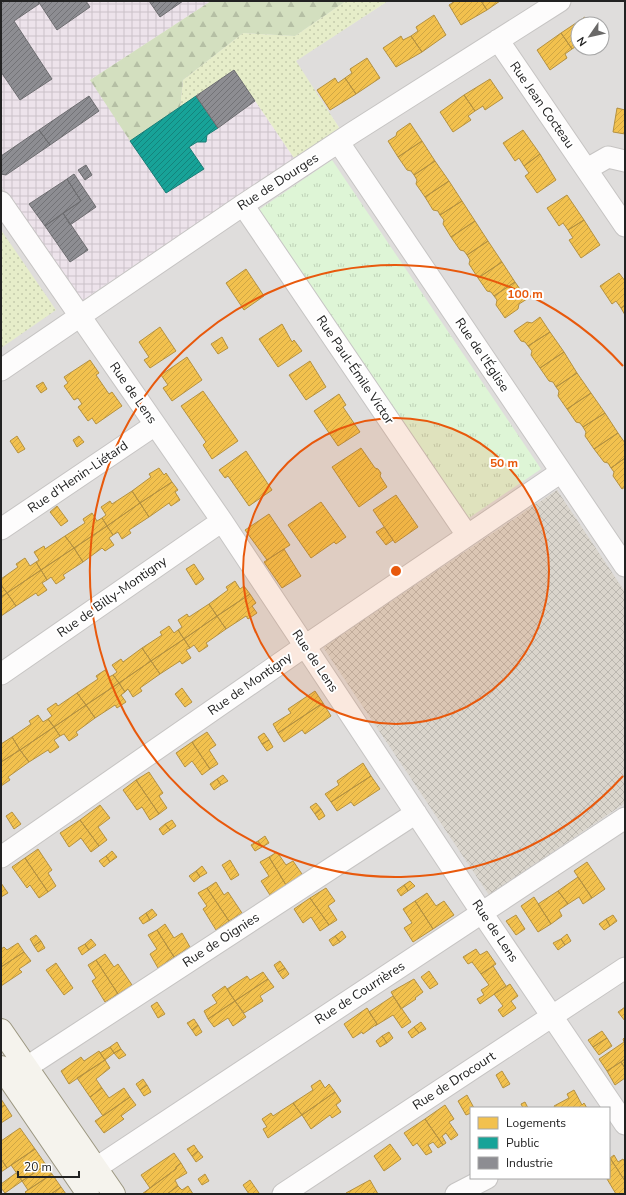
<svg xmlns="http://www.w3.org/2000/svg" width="626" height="1195" viewBox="0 0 626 1195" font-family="'Nunito Sans',sans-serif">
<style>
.residential{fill:#dfdddc;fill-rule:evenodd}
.industrial{fill:url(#industrial-grid)}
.construction{fill:url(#construction-cross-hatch)}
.grass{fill:url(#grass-dots)}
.forest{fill:url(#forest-firs)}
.park{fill:url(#park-tufts)}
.homes{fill:url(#homes-hatch);stroke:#b49141}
.public{fill:url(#public-hatch);stroke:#1a7c75}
.industry{fill:url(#industry-hatch);stroke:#6d6d70}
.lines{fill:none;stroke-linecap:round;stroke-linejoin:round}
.minor-casing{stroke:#c6c4c3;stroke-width:23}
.secondary-casing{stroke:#9c9781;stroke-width:24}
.minor{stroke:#fdfcfc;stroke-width:21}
.secondary{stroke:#f5f3ed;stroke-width:22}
.ring{fill:none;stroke:#e8590c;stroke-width:2}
.labels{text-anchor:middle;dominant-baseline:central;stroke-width:4;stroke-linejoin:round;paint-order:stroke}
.street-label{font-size:13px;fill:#222;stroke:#fff}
.centre{fill:#e8590c;stroke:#fff;stroke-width:2}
.ring-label{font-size:12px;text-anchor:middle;font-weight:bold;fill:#e8590c;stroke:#fff;stroke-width:4;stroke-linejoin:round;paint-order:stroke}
</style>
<defs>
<pattern id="industrial-grid" width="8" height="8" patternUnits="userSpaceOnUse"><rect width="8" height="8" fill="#ede3eb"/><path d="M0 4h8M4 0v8" fill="none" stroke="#cbc2c9"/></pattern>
<pattern id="construction-cross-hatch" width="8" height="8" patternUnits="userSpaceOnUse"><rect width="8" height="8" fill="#dad5cc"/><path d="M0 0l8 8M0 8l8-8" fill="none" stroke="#bbb7af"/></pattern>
<pattern id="grass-dots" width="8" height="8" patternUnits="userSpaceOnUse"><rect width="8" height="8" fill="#e6edc9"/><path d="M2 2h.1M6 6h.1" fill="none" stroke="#c5cbac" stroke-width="1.8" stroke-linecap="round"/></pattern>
<pattern id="forest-firs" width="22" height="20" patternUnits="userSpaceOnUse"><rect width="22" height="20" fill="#d3dfbf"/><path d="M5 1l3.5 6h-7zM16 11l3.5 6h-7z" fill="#b5bfa4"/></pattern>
<pattern id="park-tufts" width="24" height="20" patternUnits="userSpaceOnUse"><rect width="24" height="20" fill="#def5d6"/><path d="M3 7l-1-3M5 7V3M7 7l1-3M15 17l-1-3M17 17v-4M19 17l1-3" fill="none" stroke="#bed2b7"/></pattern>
<pattern id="homes-hatch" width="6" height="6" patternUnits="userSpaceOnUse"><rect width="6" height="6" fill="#f2c14e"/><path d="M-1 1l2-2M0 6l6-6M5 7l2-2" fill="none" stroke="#cfa644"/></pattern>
<pattern id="public-hatch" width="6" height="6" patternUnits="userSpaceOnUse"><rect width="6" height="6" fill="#17a398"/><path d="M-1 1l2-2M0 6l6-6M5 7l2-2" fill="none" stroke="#14847c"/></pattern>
<pattern id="industry-hatch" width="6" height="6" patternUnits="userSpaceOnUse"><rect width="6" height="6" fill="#8d8d92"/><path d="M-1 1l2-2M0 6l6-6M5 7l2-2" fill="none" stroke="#737377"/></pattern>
</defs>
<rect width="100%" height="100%" fill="#f0edea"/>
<path class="residential" d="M 388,1 L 625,1 L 625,1194 L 1,1194 L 1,186 L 80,302 L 340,129 L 295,61 ZM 578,24 L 602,24 L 602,48 L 578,48 ZM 471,1108 L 609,1108 L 609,1178 L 471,1178 Z"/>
<path class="industrial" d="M 1,1 L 211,1 L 90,80 L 234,70 L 294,158 L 80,302 L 1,186 Z"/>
<path class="construction" d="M 557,490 L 625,592 L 625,803 L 489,895 L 323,647 Z"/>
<path class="grass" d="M 346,1 L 388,1 L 296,61 L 340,129 L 294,158 L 234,70 L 180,107 L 183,80 L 243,33 L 295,36 Z
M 1,230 L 56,310 L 1,348 Z"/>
<path class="forest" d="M 211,1 L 346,1 L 295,36 L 243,33 L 183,80 L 180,107 L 130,141 L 90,80 Z"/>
<path class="park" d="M 332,160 L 541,469 L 466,520 L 257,211 Z"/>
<path class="homes" d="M 455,1 L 481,1 L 487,10 L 461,25 L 449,5 Z
M 481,1 L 500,1 L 487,10 Z
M 434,15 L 446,35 L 422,52 L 411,36 L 418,31 L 416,27 Z
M 585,17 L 590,24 L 578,24 L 578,45 L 572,49 L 561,33 Z
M 561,33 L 572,49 L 565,54 L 567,58 L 550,70 L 537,50 Z
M 401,36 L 403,40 L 411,36 L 422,52 L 396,67 L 383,48 Z
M 367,58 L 380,78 L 356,94 L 345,78 L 352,73 L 350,69 Z
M 335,78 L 338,83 L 345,78 L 356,94 L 330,110 L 317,90 Z
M 490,79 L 503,98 L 485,110 L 483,106 L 475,111 L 464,95 Z
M 464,95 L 475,111 L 468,116 L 471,120 L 453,132 L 440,112 Z
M 617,108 L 625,110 L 625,134 L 613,132 Z
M 410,123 L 422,141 L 398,157 L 388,141 L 396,136 L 397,132 Z
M 523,130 L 540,154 L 524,166 L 519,158 L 515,161 L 503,143 Z
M 422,141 L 435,161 L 414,175 L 411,171 L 407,170 L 398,157 Z
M 540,154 L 556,180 L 537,193 L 525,176 L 529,173 L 524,166 Z
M 435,161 L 449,181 L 425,197 L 416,184 L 417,180 L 414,175 Z
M 449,181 L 462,201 L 440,215 L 438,211 L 433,210 L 425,197 Z
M 567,195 L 584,220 L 568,230 L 563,223 L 559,226 L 547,208 Z
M 462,201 L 475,221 L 451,237 L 443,224 L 444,220 L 440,215 Z
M 584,220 L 600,245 L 581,258 L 569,240 L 573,238 L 568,230 Z
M 475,221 L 488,241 L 467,255 L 464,251 L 460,250 L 451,237 Z
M 488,241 L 502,262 L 478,278 L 469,264 L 470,260 L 467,255 Z
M 502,262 L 515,282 L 494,296 L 491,292 L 487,291 L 478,278 Z
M 246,269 L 264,296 L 244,310 L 226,283 Z
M 619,273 L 625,281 L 625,305 L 621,308 L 616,301 L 612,304 L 600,286 Z
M 515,282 L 527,299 L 519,304 L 518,309 L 505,318 L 496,305 L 497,300 L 494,296 Z
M 625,305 L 625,315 L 621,308 Z
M 540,317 L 550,332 L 528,346 L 525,342 L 521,341 L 514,331 L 527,322 L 532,323 Z
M 282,324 L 292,342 L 294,340 L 302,351 L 278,367 L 259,339 Z
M 160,327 L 176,351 L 150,368 L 144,360 L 149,357 L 139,342 Z
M 550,332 L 564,352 L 540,368 L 531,355 L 532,351 L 528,346 Z
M 222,337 L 228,348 L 218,354 L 211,344 Z
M 564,352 L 577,373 L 556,387 L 553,382 L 549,381 L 540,368 Z
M 187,357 L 202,380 L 172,401 L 163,388 L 168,385 L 161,375 Z
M 90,360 L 99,373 L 96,375 L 109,394 L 112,392 L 122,406 L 96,424 L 92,418 L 88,421 L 78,407 L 82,404 L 78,398 L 74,400 L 64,386 L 68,383 L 64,377 Z
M 310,361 L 326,387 L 306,400 L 289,375 Z
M 577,373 L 591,393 L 567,409 L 558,396 L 559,391 L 556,387 Z
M 43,382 L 47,389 L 41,393 L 36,386 Z
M 203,391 L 238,441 L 212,459 L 203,445 L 206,442 L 181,406 Z
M 591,393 L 605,413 L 583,427 L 580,423 L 576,422 L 567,409 Z
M 339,394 L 346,405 L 343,407 L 360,432 L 338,446 L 314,411 Z
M 605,413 L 618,433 L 594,449 L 585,436 L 586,432 L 583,427 Z
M 618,433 L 625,443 L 625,458 L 611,468 L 608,463 L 604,462 L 594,449 Z
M 17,436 L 25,449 L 18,453 L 10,441 Z
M 79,436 L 84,442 L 77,447 L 73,440 Z
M 361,448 L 375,468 L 378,469 L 381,473 L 380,476 L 387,487 L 359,507 L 332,467 Z
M 246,451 L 272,490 L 249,506 L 228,476 L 225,478 L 219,470 Z
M 625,458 L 625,487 L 622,489 L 613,476 L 614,472 L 611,468 Z
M 159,468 L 164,475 L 166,473 L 172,482 L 140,503 L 132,491 L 151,477 L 149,474 Z
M 172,482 L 178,490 L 175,492 L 180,500 L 171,506 L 169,503 L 149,517 L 140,503 Z
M 132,491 L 140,503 L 107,526 L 102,518 L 106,515 L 101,507 L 110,501 L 112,504 Z
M 396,495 L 418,527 L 395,543 L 373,510 Z
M 321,502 L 346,537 L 336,544 L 334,542 L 311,558 L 288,525 Z
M 140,503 L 149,517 L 129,530 L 131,533 L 122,539 L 118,532 L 113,535 L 107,526 Z
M 57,506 L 68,521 L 61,526 L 50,512 Z
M 92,513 L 97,521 L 102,518 L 107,526 L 74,548 L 65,536 L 85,523 L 83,519 Z
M 269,514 L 290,545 L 267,560 L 245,530 Z
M 107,526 L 113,535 L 109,538 L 114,545 L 105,551 L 102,548 L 83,562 L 74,548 Z
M 384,527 L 393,540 L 386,545 L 376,532 Z
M 65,536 L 74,548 L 41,570 L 36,562 L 39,560 L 34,552 L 44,546 L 45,549 Z
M 74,548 L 83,562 L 63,575 L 65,578 L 56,584 L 51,577 L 47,580 L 41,570 Z
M 284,549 L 301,576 L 282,588 L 264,562 Z
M 25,558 L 30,566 L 36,562 L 41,570 L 7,593 L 1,585 L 1,579 L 18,567 L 16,564 Z
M 194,564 L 204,579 L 196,585 L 186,569 Z
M 41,570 L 47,580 L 42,583 L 47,590 L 38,596 L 36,593 L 16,606 L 7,593 Z
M 235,581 L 240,589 L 244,586 L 250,594 L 217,616 L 209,604 L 228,590 L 226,587 Z
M 1,585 L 7,593 L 1,597 Z
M 7,593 L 16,606 L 1,616 L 1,597 Z
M 250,594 L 256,603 L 252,606 L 257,613 L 248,619 L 246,616 L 226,629 L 217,616 Z
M 209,604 L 217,616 L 184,639 L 178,630 L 182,627 L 178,620 L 187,614 L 189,617 Z
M 217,616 L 226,629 L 206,643 L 208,646 L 199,652 L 194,645 L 190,648 L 184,639 Z
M 169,626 L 174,633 L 178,630 L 184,639 L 151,661 L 142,648 L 162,635 L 160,632 Z
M 184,639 L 190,648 L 186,650 L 191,658 L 182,664 L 180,661 L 160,674 L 151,661 Z
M 142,648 L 151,661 L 119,683 L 113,675 L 117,672 L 112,665 L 121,659 L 123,662 Z
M 151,661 L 160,674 L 140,688 L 142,691 L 133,697 L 128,689 L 125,692 L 119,683 Z
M 105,670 L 109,677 L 113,675 L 119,683 L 86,705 L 77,693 L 98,679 L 96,676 Z
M 119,683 L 125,692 L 121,695 L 126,702 L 117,708 L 115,705 L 95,718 L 86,705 Z
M 182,688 L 192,702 L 185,707 L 175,694 Z
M 315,691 L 323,703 L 278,733 L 273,724 L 291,713 L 288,709 Z
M 77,693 L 86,705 L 54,727 L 48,719 L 52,716 L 47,709 L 56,703 L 58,706 Z
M 323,703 L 331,716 L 305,734 L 302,730 L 284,742 L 278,733 Z
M 86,705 L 95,718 L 76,732 L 78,735 L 69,741 L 64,734 L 60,736 L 54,727 Z
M 38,715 L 43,722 L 48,719 L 54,727 L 20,750 L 12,737 L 31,724 L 29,721 Z
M 54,727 L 60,736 L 54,740 L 59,747 L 50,753 L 48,750 L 29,762 L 20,750 Z
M 207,732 L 216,745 L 209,750 L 218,764 L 210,769 L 192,742 Z
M 264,733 L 269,740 L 262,744 L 258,737 Z
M 12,737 L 20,750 L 1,762 L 1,744 Z
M 269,740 L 273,747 L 267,751 L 262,744 Z
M 192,742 L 210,769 L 202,775 L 192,761 L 185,767 L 176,753 Z
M 20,750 L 29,762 L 8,777 L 10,780 L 1,786 L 1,762 Z
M 363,763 L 371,776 L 331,802 L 325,794 L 339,785 L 337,781 Z
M 149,772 L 163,793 L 159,796 L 167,808 L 159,814 L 136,780 Z
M 223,775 L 228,781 L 221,785 L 217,779 Z
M 371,776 L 380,789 L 354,806 L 351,802 L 337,811 L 331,802 Z
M 217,779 L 221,785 L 214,790 L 210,784 Z
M 136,780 L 159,814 L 150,820 L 142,807 L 137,810 L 123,790 Z
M 316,803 L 321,809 L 315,814 L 310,807 Z
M 100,805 L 110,818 L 98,827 L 107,840 L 99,846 L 80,820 Z
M 321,809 L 325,816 L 319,820 L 315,814 Z
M 12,812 L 21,824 L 14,829 L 6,816 Z
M 80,820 L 99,846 L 91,852 L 81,838 L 69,847 L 60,833 Z
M 172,820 L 176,826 L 170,830 L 165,824 Z
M 165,824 L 170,830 L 163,835 L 159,829 Z
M 265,836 L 269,843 L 262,847 L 258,841 Z
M 258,841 L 262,847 L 255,851 L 251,845 Z
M 38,849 L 52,870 L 48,873 L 56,886 L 48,892 L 25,858 Z
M 112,851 L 117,857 L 110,862 L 106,856 Z
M 277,852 L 286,865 L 293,861 L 302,874 L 286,885 L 269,857 Z
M 106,856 L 110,862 L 104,867 L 99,861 Z
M 269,857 L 286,885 L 270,895 L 261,881 L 269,876 L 260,862 Z
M 25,858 L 48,892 L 39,898 L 30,885 L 27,888 L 12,867 Z
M 230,860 L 239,875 L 231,880 L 222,865 Z
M 587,862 L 605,889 L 592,898 L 574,871 Z
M 202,866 L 207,873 L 200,877 L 196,871 Z
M 196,871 L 200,877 L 194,882 L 189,876 Z
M 578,877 L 592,898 L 583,904 L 579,897 L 568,904 L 558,891 Z
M 410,881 L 415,886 L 408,891 L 404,885 Z
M 216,882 L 224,895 L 228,892 L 242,913 L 229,921 L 207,888 Z
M 1,883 L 8,893 L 1,897 Z
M 404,885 L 408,891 L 401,896 L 397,890 Z
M 207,888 L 229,921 L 216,930 L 203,909 L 207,906 L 198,893 Z
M 326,888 L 335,901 L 328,906 L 337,920 L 329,925 L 310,898 Z
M 558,891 L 568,904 L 559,910 L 562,916 L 551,924 L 538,904 Z
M 427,893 L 436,906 L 444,901 L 454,915 L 433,929 L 415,901 Z
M 534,897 L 551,924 L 538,932 L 521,906 Z
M 310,898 L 329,925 L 320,931 L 311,917 L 303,923 L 294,909 Z
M 415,901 L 433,929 L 413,942 L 404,928 L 412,923 L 403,909 Z
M 152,909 L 157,915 L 150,920 L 146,913 Z
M 146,913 L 150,920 L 143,924 L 139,918 Z
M 516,915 L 525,929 L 516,935 L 506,921 Z
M 613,915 L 617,921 L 610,926 L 606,919 Z
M 606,919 L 610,926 L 604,930 L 599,924 Z
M 165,924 L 174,938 L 182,933 L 190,947 L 174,957 L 157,930 Z
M 157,930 L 174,957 L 158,968 L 150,954 L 157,949 L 148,935 Z
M 342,931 L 346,937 L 340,942 L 335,936 Z
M 567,934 L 571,941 L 565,945 L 561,939 Z
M 36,935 L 41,941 L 34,946 L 30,939 Z
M 335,936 L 340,942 L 333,946 L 329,940 Z
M 91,939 L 96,945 L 89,950 L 85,944 Z
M 561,939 L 565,945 L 558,950 L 553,943 Z
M 41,941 L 45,948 L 38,952 L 34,946 Z
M 18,943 L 24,952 L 1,967 L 1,949 L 4,947 L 7,950 Z
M 85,944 L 89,950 L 82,955 L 78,948 Z
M 476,949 L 480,955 L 487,951 L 496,964 L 481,974 L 472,962 L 468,964 L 463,957 Z
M 24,952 L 31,961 L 19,969 L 22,972 L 1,986 L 1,967 Z
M 105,954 L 114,967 L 118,964 L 132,985 L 118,994 L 96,960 Z
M 96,960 L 118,994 L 105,1002 L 92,981 L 96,978 L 88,965 Z
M 280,961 L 285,968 L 278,972 L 274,965 Z
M 56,963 L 73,988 L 64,995 L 46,970 Z
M 493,966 L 506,986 L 480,1004 L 477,999 L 484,995 L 481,990 L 489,985 L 481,974 Z
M 285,968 L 289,974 L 283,979 L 278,972 Z
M 429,971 L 438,984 L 430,989 L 421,977 Z
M 263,972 L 268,979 L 235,1001 L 227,989 L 247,976 L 250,980 Z
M 268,979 L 274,987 L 260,996 L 263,1001 L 244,1013 L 235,1001 Z
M 414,979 L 423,992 L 415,998 L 416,999 L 401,1009 L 391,992 Z
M 510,984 L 518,996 L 511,1001 L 516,1008 L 503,1017 L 498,1010 L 503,1006 L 494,994 Z
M 225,986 L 235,1001 L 208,1019 L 204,1011 L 217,1003 L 212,995 Z
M 393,996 L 411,1022 L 402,1028 L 393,1015 L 375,1026 L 377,1024 L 369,1012 Z
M 235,1001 L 246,1017 L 233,1026 L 228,1018 L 214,1027 L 208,1019 Z
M 157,1002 L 165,1014 L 158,1018 L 151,1006 Z
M 625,1007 L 625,1021 L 618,1012 Z
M 367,1008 L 377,1024 L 363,1034 L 362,1032 L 353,1038 L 344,1024 Z
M 194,1019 L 198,1025 L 192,1030 L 187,1023 Z
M 421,1022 L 426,1029 L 419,1033 L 414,1027 Z
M 198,1025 L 202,1032 L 196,1036 L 192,1030 Z
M 414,1027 L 419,1033 L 412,1038 L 408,1032 Z
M 602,1031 L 607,1038 L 593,1047 L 588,1040 Z
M 389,1032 L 393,1038 L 387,1043 L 382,1036 Z
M 382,1036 L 387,1043 L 380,1047 L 376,1041 Z
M 625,1037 L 625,1059 L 607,1071 L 599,1059 L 624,1042 L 623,1039 Z
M 607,1038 L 612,1046 L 599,1055 L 593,1047 Z
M 117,1042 L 121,1049 L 114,1053 L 110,1047 Z
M 110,1047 L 114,1053 L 105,1060 L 100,1053 Z
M 121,1049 L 126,1055 L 119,1059 L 114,1053 Z
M 99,1051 L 105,1060 L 69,1084 L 61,1071 L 81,1057 L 84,1061 Z
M 625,1059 L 625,1068 L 621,1062 Z
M 105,1060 L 110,1068 L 96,1079 L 102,1088 L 90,1097 L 77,1078 Z
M 621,1062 L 625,1068 L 625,1078 L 615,1085 L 607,1071 Z
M 502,1071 L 510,1084 L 503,1088 L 496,1075 Z
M 143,1079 L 147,1085 L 140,1090 L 136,1084 Z
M 320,1080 L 325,1088 L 329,1084 L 335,1092 L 302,1115 L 293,1103 L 313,1090 L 311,1086 Z
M 147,1085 L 151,1092 L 144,1096 L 140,1090 Z
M 102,1088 L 109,1098 L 124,1088 L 130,1097 L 103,1116 L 90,1097 Z
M 574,1090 L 582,1105 L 584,1103 L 587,1108 L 555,1108 L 554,1106 L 569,1098 L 567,1094 Z
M 335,1092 L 341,1101 L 336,1105 L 341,1112 L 332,1118 L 330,1115 L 311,1129 L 302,1115 Z
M 467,1095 L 474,1108 L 471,1108 L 471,1113 L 466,1115 L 458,1101 Z
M 130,1097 L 136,1105 L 121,1116 L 124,1119 L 104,1133 L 95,1121 Z
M 1,1099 L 5,1105 L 1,1107 Z
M 525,1102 L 528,1108 L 523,1108 L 521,1104 Z
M 293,1103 L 302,1115 L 268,1138 L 263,1129 L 267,1127 L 262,1119 L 271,1113 L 273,1116 Z
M 5,1105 L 12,1116 L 1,1123 L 1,1107 Z
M 445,1105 L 454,1119 L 449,1122 L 458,1135 L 451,1140 L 446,1133 L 442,1136 L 446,1143 L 443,1145 L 425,1119 Z
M 425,1119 L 443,1145 L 438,1148 L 433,1142 L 428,1145 L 432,1152 L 426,1155 L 417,1143 L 413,1146 L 404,1133 Z
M 20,1128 L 35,1149 L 7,1168 L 1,1159 L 1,1141 Z
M 390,1144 L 401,1159 L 384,1171 L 374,1156 Z
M 194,1145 L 198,1151 L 192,1156 L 187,1149 Z
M 35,1149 L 46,1165 L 22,1181 L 11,1165 Z
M 198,1151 L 203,1157 L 196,1162 L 192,1156 Z
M 174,1153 L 181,1163 L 176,1167 L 176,1169 L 150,1188 L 141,1175 Z
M 614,1155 L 618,1162 L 623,1159 L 625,1162 L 625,1181 L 610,1158 Z
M 610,1158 L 625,1181 L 625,1194 L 616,1194 L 607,1179 L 610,1177 Z
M 1,1159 L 7,1168 L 1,1172 Z
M 181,1163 L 187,1173 L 175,1180 L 178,1186 L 167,1194 L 142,1194 L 176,1169 L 176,1167 Z
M 46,1165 L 52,1174 L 28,1190 L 22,1181 Z
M 16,1173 L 22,1181 L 5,1193 L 1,1188 L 1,1184 Z
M 52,1174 L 61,1187 L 51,1194 L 27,1194 L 25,1192 Z
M 205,1174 L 209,1181 L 202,1185 L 198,1179 Z
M 250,1180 L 259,1193 L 257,1194 L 249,1194 L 243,1185 Z
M 370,1180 L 378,1194 L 346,1194 L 346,1193 Z
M 178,1186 L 182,1190 L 188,1186 L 193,1194 L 167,1194 Z
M 61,1187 L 66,1194 L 51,1194 Z"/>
<path class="public" d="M 196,96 L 218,128 L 207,135 L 206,142 L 197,142 L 189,147 L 204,169 L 166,193 L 130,141 Z"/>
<path class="industry" d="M 1,1 L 38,1 L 39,4 L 14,21 L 52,79 L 20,100 L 1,72 Z
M 38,1 L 86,1 L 90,7 L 57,30 Z
M 149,1 L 183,1 L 160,17 Z
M 234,70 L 255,101 L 218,128 L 196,96 Z
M 89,96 L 99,111 L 50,145 L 39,130 Z
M 39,130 L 50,145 L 6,175 L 1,174 L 1,156 Z
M 86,165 L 92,175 L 85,180 L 78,170 Z
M 74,174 L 96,207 L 70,225 L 63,213 L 81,201 L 67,179 Z
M 67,179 L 81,201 L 45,226 L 29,204 Z
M 63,213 L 88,250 L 70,262 L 45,226 Z"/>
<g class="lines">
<defs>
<path id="minor" d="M 498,40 L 625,226
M 339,143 L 625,566
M 587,169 L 608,157 L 625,161
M 1,202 L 222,521 L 482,913 L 625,1124
M 243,205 L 467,535
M 1,370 L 243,205 L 352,133 L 560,1
M 1,529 L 155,425
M 1,674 L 222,521
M 1,857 L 305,646 L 561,472
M 27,1067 L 416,813
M 96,1168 L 625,818
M 283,1194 L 625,968
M 456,1194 L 487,1178"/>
<path id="secondary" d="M 1,1030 L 114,1194
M 1,1067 L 88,1194"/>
</defs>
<use href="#minor" class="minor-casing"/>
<use href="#secondary" class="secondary-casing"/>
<use href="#minor" class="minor"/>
<use href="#secondary" class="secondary"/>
</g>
<circle cx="396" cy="571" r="153" fill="#e8590c" fill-opacity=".12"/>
<g class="ring">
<circle cx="396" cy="571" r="153"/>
<path d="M623 776A306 306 0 1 1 623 366"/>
</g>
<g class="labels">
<g class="street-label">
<text transform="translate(542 105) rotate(55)">Rue Jean Cocteau</text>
<text transform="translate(278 182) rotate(-33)">Rue de Dourges</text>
<text transform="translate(482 355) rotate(56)">Rue de l'Église</text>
<text transform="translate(355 370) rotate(56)">Rue Paul-Émile Victor</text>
<text transform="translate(133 393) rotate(55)">Rue de Lens</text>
<text transform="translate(78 477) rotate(-34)">Rue d'Henin-Liétard</text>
<text transform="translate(112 597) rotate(-35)">Rue de Billy-Montigny</text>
<text transform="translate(315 661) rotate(56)">Rue de Lens</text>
<text transform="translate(250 684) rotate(-35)">Rue de Montigny</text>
<text transform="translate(495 931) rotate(56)">Rue de Lens</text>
<text transform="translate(221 940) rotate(-33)">Rue de Oignies</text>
<text transform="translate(360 993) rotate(-33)">Rue de Courrières</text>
<text transform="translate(454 1081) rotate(-33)">Rue de Drocourt</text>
</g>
</g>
<circle cx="396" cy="571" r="6" class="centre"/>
<g class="ring-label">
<text x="525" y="298">100 m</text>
<text x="504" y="467">50 m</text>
</g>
<rect width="626" height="1195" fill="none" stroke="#222222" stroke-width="4"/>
<rect x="470" y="1107" width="140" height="72" fill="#ffffff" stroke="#a7a7a7"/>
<rect x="478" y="1117" width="20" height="12" fill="#f2c14e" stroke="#a7a7a7"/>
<text x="506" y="1127" font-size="12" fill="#222222">Logements</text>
<rect x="478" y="1137" width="20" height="12" fill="#17a398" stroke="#a7a7a7"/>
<text x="506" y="1147" font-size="12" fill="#222222">Public</text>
<rect x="478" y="1157" width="20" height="12" fill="#8d8d92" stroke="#a7a7a7"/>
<text x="506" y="1167" font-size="12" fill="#222222">Industrie</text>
<g transform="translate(590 36) rotate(236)"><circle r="19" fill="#ffffff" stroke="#a7a7a7"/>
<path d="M0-3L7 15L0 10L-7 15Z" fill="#6a6968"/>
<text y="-6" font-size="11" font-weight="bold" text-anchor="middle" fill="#222222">N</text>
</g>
<path d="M18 1171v6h61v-6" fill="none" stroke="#222222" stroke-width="2"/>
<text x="24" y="1171" font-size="12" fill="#222222" stroke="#ffffff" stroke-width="3" paint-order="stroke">20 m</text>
</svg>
